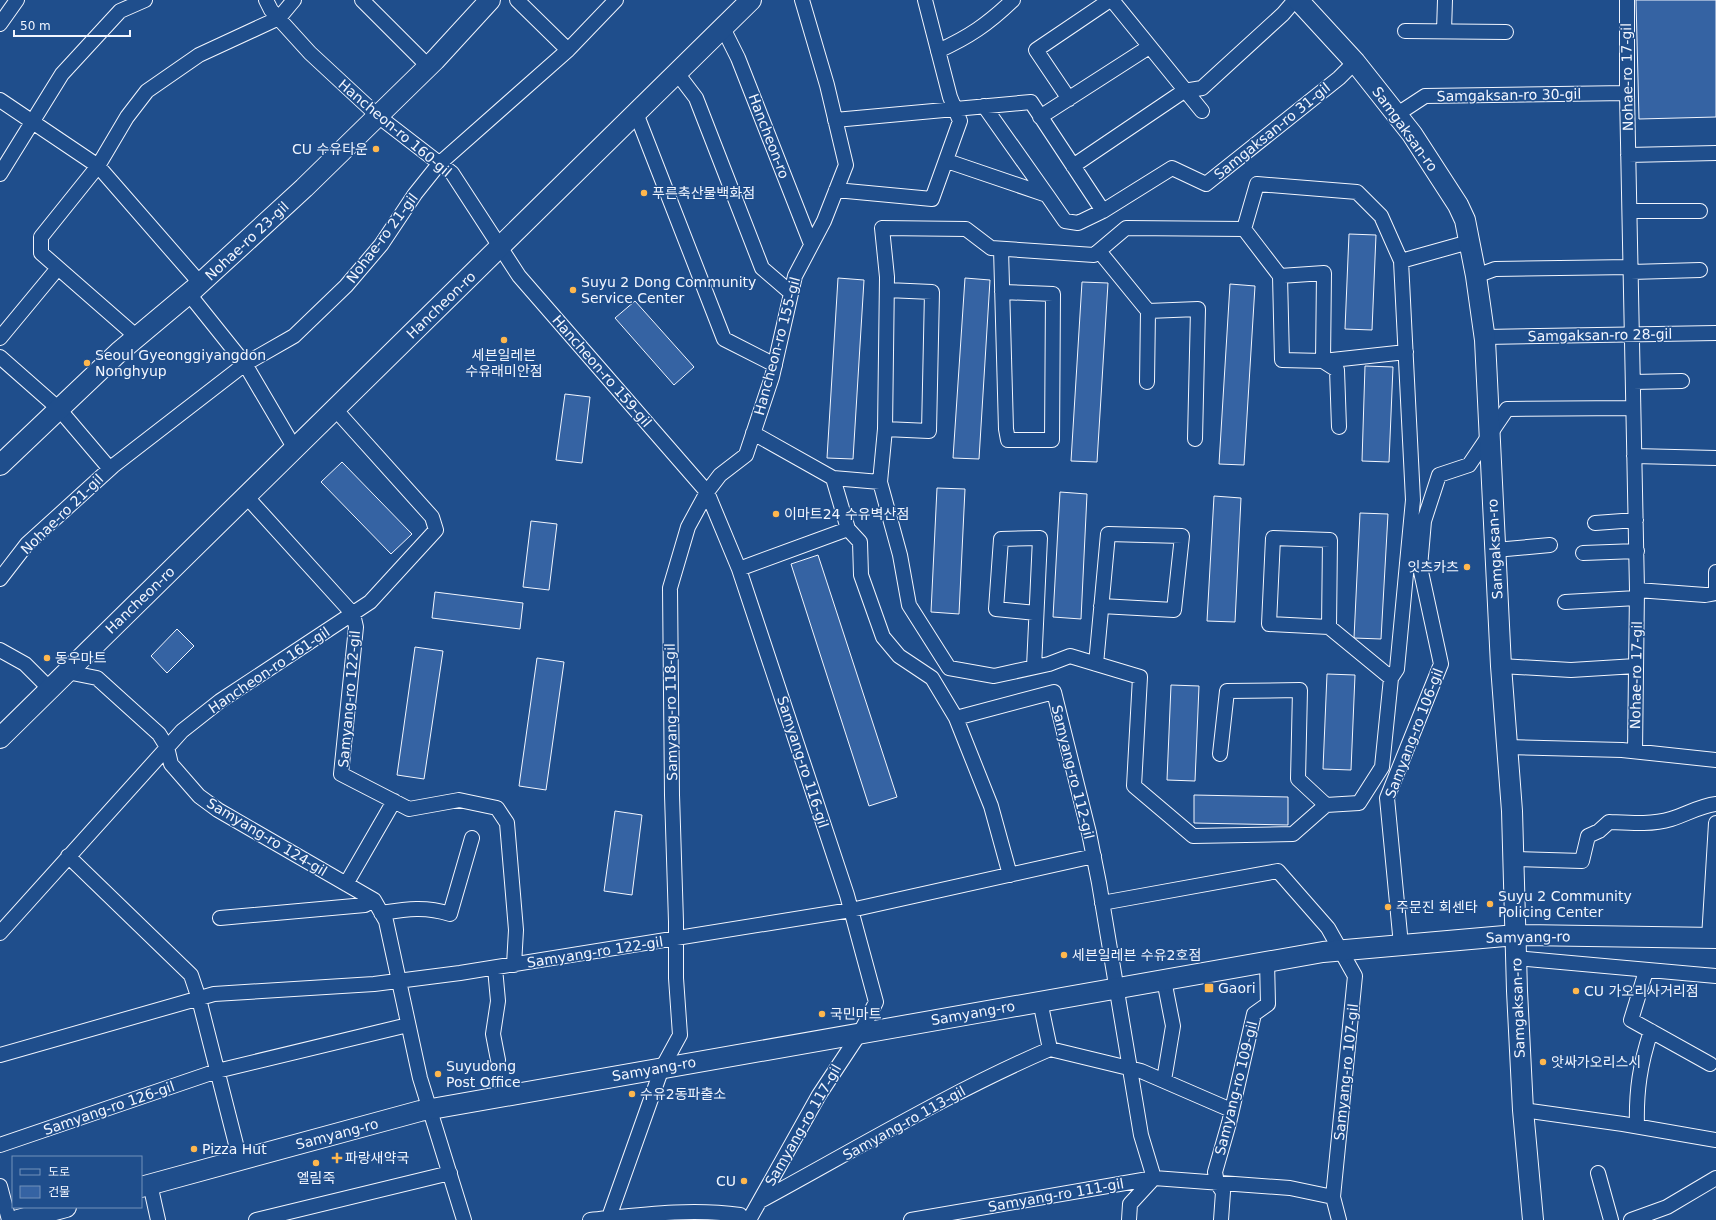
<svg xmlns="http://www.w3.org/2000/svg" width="1716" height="1220" viewBox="0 0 1716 1220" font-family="'DejaVu Sans','Noto Sans KR',sans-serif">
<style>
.building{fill:#3563a3;stroke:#f2f6ff}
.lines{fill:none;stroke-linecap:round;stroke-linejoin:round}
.street-casing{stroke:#f2f6ff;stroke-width:16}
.secondary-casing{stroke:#f2f6ff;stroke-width:22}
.street{stroke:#1f4e8c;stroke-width:14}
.secondary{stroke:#1f4e8c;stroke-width:20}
.poi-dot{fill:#ffb74d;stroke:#1f4e8c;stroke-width:1.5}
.labels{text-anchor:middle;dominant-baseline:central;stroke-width:3;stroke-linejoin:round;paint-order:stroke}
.street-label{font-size:14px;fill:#f2f6ff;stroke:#1f4e8c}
.poi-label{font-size:14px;fill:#f2f6ff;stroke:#1f4e8c;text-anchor:start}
</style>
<rect width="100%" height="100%" fill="#1f4e8c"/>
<path class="building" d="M 1636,0 L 1716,0 L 1716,117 L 1639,119 Z
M 1349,234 L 1376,235 L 1372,330 L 1345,329 Z
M 838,278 L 864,280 L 853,459 L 827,458 Z
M 965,278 L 990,280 L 979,459 L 953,458 Z
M 1082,282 L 1108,283 L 1097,462 L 1071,461 Z
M 1230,284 L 1255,286 L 1244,465 L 1219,464 Z
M 635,301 L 694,367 L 674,385 L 615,318 Z
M 1365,366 L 1393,367 L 1389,462 L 1362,461 Z
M 565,394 L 590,397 L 582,463 L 556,460 Z
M 342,462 L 412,534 L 391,554 L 321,482 Z
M 937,488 L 965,489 L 959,614 L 931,612 Z
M 1060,492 L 1087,494 L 1081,619 L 1053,617 Z
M 1214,496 L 1241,498 L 1235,622 L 1207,621 Z
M 1360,513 L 1388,514 L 1381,639 L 1354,638 Z
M 531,521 L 557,524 L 549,590 L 523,587 Z
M 818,555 L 897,797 L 869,806 L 791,564 Z
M 435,592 L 523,603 L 520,629 L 432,618 Z
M 177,629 L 194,646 L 167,673 L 151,656 Z
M 415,647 L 443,651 L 424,779 L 397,775 Z
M 537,658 L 564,662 L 546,790 L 519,786 Z
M 1327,674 L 1355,675 L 1351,770 L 1323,769 Z
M 1171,685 L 1199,686 L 1195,781 L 1167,780 Z
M 1194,795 L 1288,797 L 1288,825 L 1194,823 Z
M 615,811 L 642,815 L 632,895 L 604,891 Z"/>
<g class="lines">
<defs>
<path id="street" d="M 266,0 L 271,10 L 310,53 L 378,116 L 452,173 L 519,276 L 707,492 L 739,569 L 847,895 L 876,1002 L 860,1033 L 819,1095 L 749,1220
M 362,0 L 429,67
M 517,0 L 568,50
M 1112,0 L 1202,111
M 1627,0 L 1627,93 L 1637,590 L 1635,751
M 0,24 L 17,0
M 723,28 L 738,58 L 811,244
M 1405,31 L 1506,32
M 1444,31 L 1445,0
M 938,51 C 969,37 988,24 1013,0
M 677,73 L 696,98 L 762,268 L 791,293
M 1069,99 L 1036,50 L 1110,0
M 0,100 L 98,166 L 200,283
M 984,106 L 1047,195
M 636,113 L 724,339 L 775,365
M 1396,115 L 1425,96 L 1627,93
M 1040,117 L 1149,47
M 835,120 L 1031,102 L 1103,211
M 1628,155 L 1716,153
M 947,161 L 1047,195 L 1065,221 L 1078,223 L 1103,211 L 1172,168 L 1206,184 L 1339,78 L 1355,62
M 1073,166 L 1184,91 L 1202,88 L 1283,14 L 1295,0
M 0,174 L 62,74 L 120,11 L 145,0
M 1257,184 L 1357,192 L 1381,216 L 1401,261 L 1413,500 L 1397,669 L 1391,678 L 1382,767 L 1359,803 L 1326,805 L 1293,834 L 1193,836 L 1134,786 L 1140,677 L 1070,656 L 1049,664 L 994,676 L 949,668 L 909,605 L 900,555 L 880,482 L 885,429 L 887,277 L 882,228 L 966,229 L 991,248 L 1094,255 L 1126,228 L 1244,229 Z
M 836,190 L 932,199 L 960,121 L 950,97 L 925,0
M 1630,211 L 1700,211
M 1244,229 L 1280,276 L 1282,360 L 1323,361 L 1324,273 L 1280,276
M 1001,249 L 1006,429 L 1008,440 L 1052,440 L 1053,294 L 1002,292
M 1099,251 L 1148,311 L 1147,382
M 1401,261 L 1469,242
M 1631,272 L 1700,270
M 1476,276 L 1495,269 L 1631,267
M 189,294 L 245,364 L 295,449
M 1148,311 L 1198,309 L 1195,439
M 137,337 L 41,253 L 41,237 L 98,166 L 127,117 L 147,91 L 199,55 L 279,18 L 294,0
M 1485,337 L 1716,333
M 0,338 L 58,268
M 0,357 L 59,409 L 110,469
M 1323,361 L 1406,352
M 1323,361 L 1337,370 L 1339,427
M 1633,382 L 1682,381
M 885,429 L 929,431 L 932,292 L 887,290
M 753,433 L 833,478 L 848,529
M 1634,456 L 1716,458
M 833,478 L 880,482
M 246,496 L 353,614 L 356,627 L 341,774 L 409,809 L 459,800 L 497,808 L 507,823 L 516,930 L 514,965
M 1595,523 L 1636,520
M 1495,550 L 1550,545
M 1583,553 L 1637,551
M 739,569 L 848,529 L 860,542 L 861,575 L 883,637 L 899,656 L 932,678 L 956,718 L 991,806 L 1010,875
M 1716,572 L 1716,589
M 0,579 L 27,544 L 113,466 L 245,364 L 294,336 L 346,286 L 381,245 L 415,194 L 439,164 L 568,50 L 616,0
M 1637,590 L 1705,595 L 1716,593
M 1565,602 L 1637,598
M 1329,627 L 1330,540 L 1273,538 L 1269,624 L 1329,627 L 1391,678
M 0,650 L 25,664 L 50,689
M 1096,664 L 1108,534 L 1182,536 L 1174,610 L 1101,606
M 1501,666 L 1571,670 L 1636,666
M 1034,667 L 1040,538 L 1001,539 L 996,609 L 1036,613
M 67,672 L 97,678 L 159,734 L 167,747 L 171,764 L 199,796 L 218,810 L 374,900 L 386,921 L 420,1078 L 464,1220
M 956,718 L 1054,692 L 1089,833 L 1099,883 L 1141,1135 L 1154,1178
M 1507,747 L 1622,750 L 1716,760
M 1220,754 L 1227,691 L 1300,690 L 1298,779 L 1326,805
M 68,856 L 191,975 L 199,999 L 240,1160
M 1514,859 L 1582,861 L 1588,836 L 1599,831 L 1609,822 C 1630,823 1651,825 1671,819 C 1687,814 1700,806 1716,804
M 346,884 L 394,801
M 1102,903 L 1278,871 L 1328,928 L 1355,976 L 1333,1197 L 1339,1220
M 381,913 C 407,909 425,906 450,914 L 472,838
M 220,918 L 365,905 L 374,900
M 0,933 L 182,731 L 220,701 L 370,602 L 436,530 L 432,517 L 335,409
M 1709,938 L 1716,823
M 1401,945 L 1387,798 L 1441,664 L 1420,567 L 1424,521 L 1439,475 L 1469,465 L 1507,409 L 1633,408
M 1516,958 L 1716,976
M 495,968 L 498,1001 L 493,1034 L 498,1060
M 1646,971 L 1631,1020 L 1710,1064
M 1164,980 L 1173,1026 L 1164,1080
M 1050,1049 L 1141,1071 L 1231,1110
M 0,1055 L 214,994 L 374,984 L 460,973 L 851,910 L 1094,856
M 1523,1110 L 1623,1124 L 1716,1140
M 1637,1126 C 1636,1091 1640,1064 1651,1031
M 0,1145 L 217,1071 L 408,1025
M 1598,1173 L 1611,1220
M 150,1184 L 158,1220
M 0,1186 L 9,1220
M 760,1201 C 856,1149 950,1092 1050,1049 L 1040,1001
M 256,1220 L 450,1173
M 590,1220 C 640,1215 690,1208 740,1215 L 741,1220
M 608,1220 L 662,1068 L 680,1035 L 676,978 L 676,922 L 672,795 L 670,588 L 688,527 L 707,492 L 720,475 L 746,455 L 772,377 L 795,276 L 824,221 L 846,165 L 827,85 L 802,0
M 911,1220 L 1154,1178 L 1290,1188 L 1333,1197
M 1129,1220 L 1130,1204 L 1154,1178
M 1221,1220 L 1223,1192 L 1217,1183 L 1215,1172 L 1229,1123 L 1254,1014 L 1268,1004 L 1267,961
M 1631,1220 L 1667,1207 L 1716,1178"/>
<path id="secondary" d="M 1298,0 L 1355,62 L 1412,134 L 1458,205 L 1465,220 L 1476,276 L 1485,340 L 1501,666 L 1512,811 L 1517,991 L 1523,1110 L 1533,1220
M 0,465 L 119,352 L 193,290 L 304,188 L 435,60 L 490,0
M 0,738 L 751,0
M 141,1187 L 420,1111 L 1323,952 L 1516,935 L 1716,938
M 18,1220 L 66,1207"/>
</defs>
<use href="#street" class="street-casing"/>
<use href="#secondary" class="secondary-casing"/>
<use href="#street" class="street"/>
<use href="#secondary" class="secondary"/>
</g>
<g class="poi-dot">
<circle cx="376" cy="149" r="4"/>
<circle cx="644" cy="193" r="4"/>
<circle cx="573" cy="290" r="4"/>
<circle cx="504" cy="340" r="4"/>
<circle cx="87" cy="363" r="4"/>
<circle cx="776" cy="514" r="4"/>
<circle cx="1467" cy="567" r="4"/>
<circle cx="47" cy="658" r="4"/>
<circle cx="1490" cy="904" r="4"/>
<circle cx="1388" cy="907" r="4"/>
<circle cx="1064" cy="955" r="4"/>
<rect x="1204" y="983" width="10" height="10" rx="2"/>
<circle cx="1576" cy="991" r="4"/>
<circle cx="822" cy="1014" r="4"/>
<circle cx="1543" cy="1062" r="4"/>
<circle cx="438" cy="1074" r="4"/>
<circle cx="632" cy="1094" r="4"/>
<circle cx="194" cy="1149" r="4"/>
<path d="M335 1152h4v4h4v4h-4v4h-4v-4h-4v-4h4z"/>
<circle cx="316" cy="1163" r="4"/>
<circle cx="744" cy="1181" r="4"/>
</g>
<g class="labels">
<g class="street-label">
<text transform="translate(1627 77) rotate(-91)">Nohae-ro 17-gil</text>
<text transform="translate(1509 95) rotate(-1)">Samgaksan-ro 30-gil</text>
<text transform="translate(395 128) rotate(40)">Hancheon-ro 160-gil</text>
<text transform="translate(1405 129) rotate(54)">Samgaksan-ro</text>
<text transform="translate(1272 131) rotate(-39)">Samgaksan-ro 31-gil</text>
<text transform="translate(769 136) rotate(69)">Hancheon-ro</text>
<text transform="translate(382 238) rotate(-53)">Nohae-ro 21-gil</text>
<text transform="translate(247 241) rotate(-43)">Nohae-ro 23-gil</text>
<text transform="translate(441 305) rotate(-44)">Hancheon-ro</text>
<text transform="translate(1600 335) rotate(-1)">Samgaksan-ro 28-gil</text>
<text transform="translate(777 346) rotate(-75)">Hancheon-ro 155-gil</text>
<text transform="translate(602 371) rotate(49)">Hancheon-ro 159-gil</text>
<text transform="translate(62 514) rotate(-44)">Nohae-ro 21-gil</text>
<text transform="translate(1495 549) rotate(-93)">Samgaksan-ro</text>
<text transform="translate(140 600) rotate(-44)">Hancheon-ro</text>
<text transform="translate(269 670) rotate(-34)">Hancheon-ro 161-gil</text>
<text transform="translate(1636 675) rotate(-89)">Nohae-ro 17-gil</text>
<text transform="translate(349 699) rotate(-85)">Samyang-ro 122-gil</text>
<text transform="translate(671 712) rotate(-91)">Samyang-ro 118-gil</text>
<text transform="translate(1414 733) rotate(-69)">Samyang-ro 106-gil</text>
<text transform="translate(803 762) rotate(72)">Samyang-ro 116-gil</text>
<text transform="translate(1073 772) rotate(76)">Samyang-ro 112-gil</text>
<text transform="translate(267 837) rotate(31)">Samyang-ro 124-gil</text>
<text transform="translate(1528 937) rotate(-1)">Samyang-ro</text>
<text transform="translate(595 952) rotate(-9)">Samyang-ro 122-gil</text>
<text transform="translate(1518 1008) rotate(-92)">Samgaksan-ro</text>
<text transform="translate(973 1013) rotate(-10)">Samyang-ro</text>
<text transform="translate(654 1069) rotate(-10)">Samyang-ro</text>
<text transform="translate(1346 1072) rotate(-84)">Samyang-ro 107-gil</text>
<text transform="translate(1236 1088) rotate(-76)">Samyang-ro 109-gil</text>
<text transform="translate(109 1108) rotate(-19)">Samyang-ro 126-gil</text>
<text transform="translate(904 1123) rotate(-29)">Samyang-ro 113-gil</text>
<text transform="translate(803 1125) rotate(-60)">Samyang-ro 117-gil</text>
<text transform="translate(337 1134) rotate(-15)">Samyang-ro</text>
<text transform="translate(1056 1195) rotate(-10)">Samyang-ro 111-gil</text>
</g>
<g class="poi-label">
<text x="368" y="149" text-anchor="end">CU 수유타운</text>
<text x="652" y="193">푸른축산물백화점</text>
<text x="581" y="282">Suyu 2 Dong Community<tspan x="581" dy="16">Service Center</tspan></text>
<text x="95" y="355">Seoul Gyeonggiyangdon<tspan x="95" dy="16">Nonghyup</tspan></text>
<text x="504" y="355" text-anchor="middle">세븐일레븐<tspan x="504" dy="16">수유래미안점</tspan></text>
<text x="784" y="514">이마트24 수유벽산점</text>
<text x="1459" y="567" text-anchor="end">잇츠카츠</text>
<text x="55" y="658">동우마트</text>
<text x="1498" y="896">Suyu 2 Community<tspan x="1498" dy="16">Policing Center</tspan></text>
<text x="1396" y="907">주문진 회센타</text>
<text x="1072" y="955">세븐일레븐 수유2호점</text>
<text x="1218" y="988">Gaori</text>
<text x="1584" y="991">CU 가오리사거리점</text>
<text x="830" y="1014">국민마트</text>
<text x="1551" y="1062">앗싸가오리스시</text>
<text x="446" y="1066">Suyudong<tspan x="446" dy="16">Post Office</tspan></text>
<text x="640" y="1094">수유2동파출소</text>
<text x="202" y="1149">Pizza Hut</text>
<text x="345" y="1158">파랑새약국</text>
<text x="316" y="1178" text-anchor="middle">엘림죽</text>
<text x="736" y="1181" text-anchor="end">CU</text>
</g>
</g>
<rect x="12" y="1156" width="130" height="52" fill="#1f4e8c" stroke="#7391ba"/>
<rect x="20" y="1169" width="20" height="6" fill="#1f4e8c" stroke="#7391ba"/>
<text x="48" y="1176" font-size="12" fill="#f2f6ff">도로</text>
<rect x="20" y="1186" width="20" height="12" fill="#3563a3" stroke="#7391ba"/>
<text x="48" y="1196" font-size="12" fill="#f2f6ff">건물</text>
<path d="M14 30v6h116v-6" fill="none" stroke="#f2f6ff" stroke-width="2"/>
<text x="20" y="30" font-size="12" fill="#f2f6ff" stroke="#1f4e8c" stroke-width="3" paint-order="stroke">50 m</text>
</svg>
